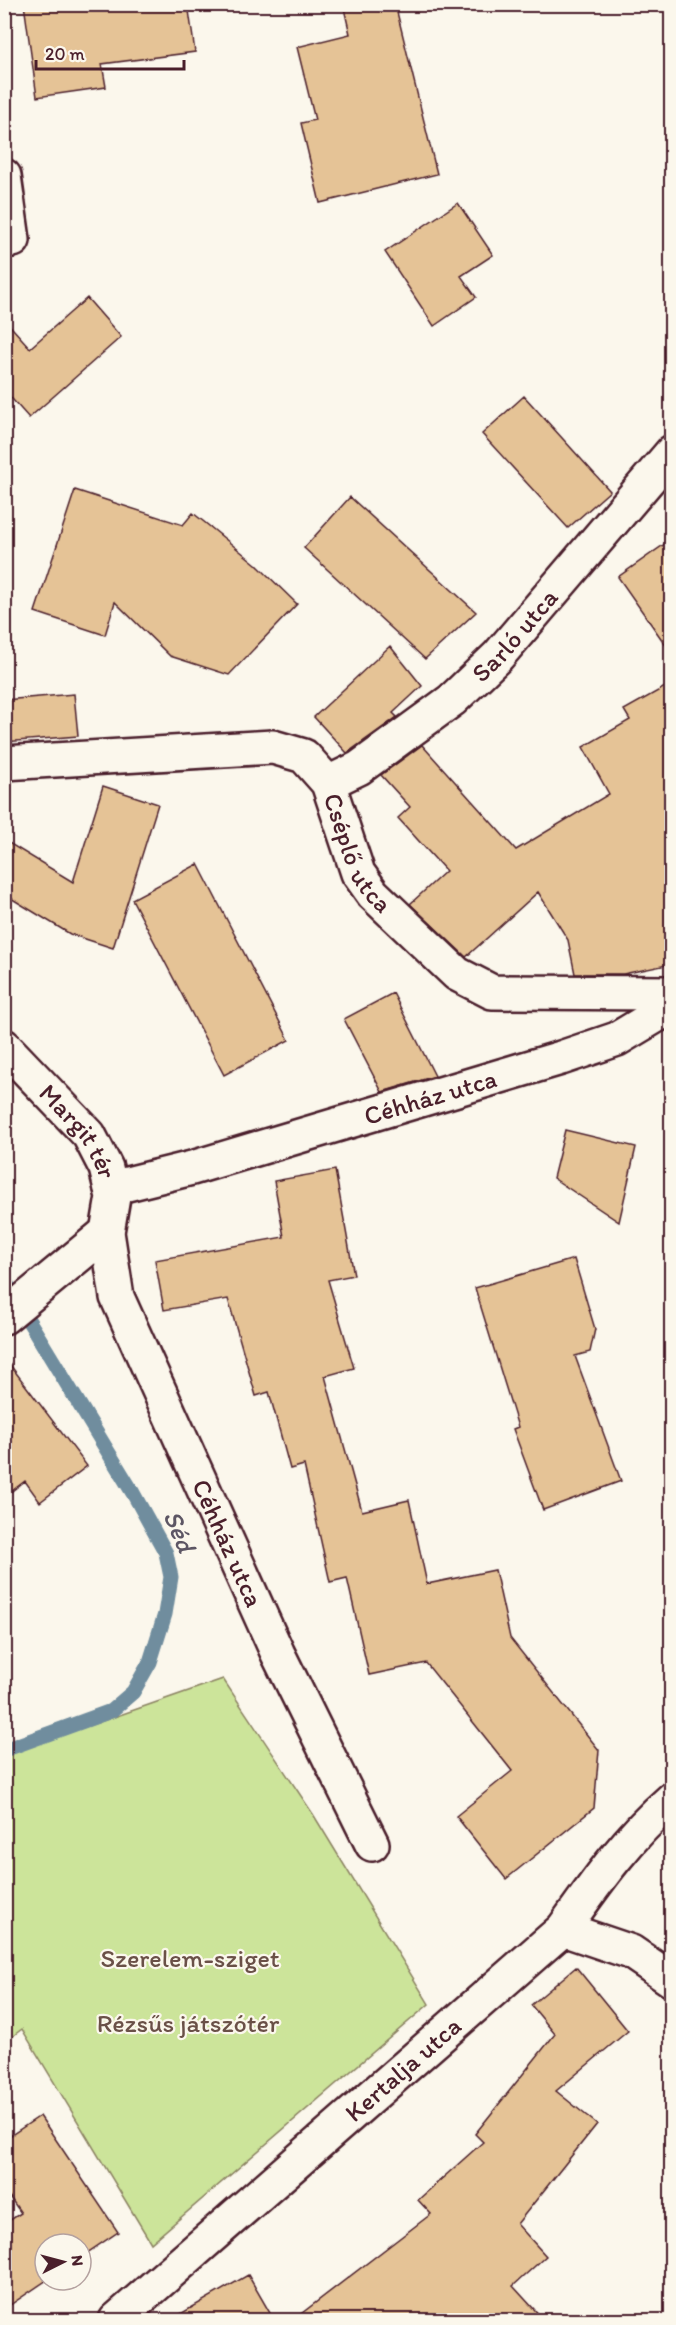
<svg xmlns="http://www.w3.org/2000/svg" width="676" height="2325" viewBox="0 0 676 2325" font-family="Itim,sans-serif">
<style>
.green{fill:#cce49a;stroke:#8b8262;stroke-width:1.5}
.lines{fill:none;stroke-linecap:round;stroke-linejoin:round}
.stream{stroke:#708d9e;stroke-width:15}
.building{fill:#e5c396;stroke:#4a1f2b;stroke-width:1.5}
.street-casing{stroke:#4a1f2b;stroke-width:38}
.street{stroke:#fbf7ec;stroke-width:33}
.labels{text-anchor:middle;dominant-baseline:central;stroke-width:4.5;stroke-linejoin:round;paint-order:stroke}
.street-label{font-size:26px;fill:#4a1f2b;stroke:#fbf7ec}
.park-label{font-size:26px;fill:#6a5047;stroke:#fbf7ec}
.water-label{font-size:27px;font-style:italic;fill:#5d5664;stroke:#fbf7ec}
</style>
<rect width="100%" height="100%" fill="#fbf7ec"/>
<filter id="ink" filterUnits="userSpaceOnUse"><feTurbulence type="fractalNoise" baseFrequency=".0167" numOctaves="2"/><feDisplacementMap in="SourceGraphic" scale="12" xChannelSelector="R" yChannelSelector="G"/><feConvolveMatrix kernelMatrix="1 2 1 2 8 2 1 2 1" color-interpolation-filters="sRGB"/></filter>
<g filter="url(#ink)">
<path class="green" d="M 223,1679 L 313,1814 L 429,2004 L 151,2243 L 22,2029 L 5,2042 L 5,1755 Z"/>
<g class="lines">
<path class="stream" d="M 4,1280 L 133,1493 L 166,1553 L 171,1577 L 165,1614 L 150,1662 L 133,1692 L 111,1711 L 4,1750"/>
</g>
<path class="building" d="M 24,4 L 188,4 L 195,52 L 102,64 L 106,87 L 37,97 Z
M 343,4 L 395,4 L 437,174 L 320,203 L 301,123 L 315,120 L 297,47 L 350,34 Z
M 458,203 L 493,255 L 461,276 L 476,297 L 434,326 L 385,252 Z
M 87,298 L 121,337 L 29,418 L 4,390 L 4,319 L 30,348 Z
M 524,396 L 610,491 L 568,528 L 482,434 Z
M 75,490 L 183,525 L 193,513 L 256,564 L 297,604 L 229,675 L 170,656 L 115,602 L 105,635 L 35,612 Z
M 350,497 L 476,612 L 425,659 L 304,548 Z
M 672,539 L 672,654 L 618,577 Z
M 390,646 L 422,686 L 393,713 L 397,717 L 347,753 L 314,717 Z
M 672,683 L 672,964 L 623,974 L 575,974 L 568,940 L 538,892 L 466,957 L 410,904 L 446,871 L 398,818 L 410,807 L 381,775 L 422,745 L 516,850 L 609,794 L 583,747 L 630,720 L 624,710 Z
M 74,694 L 78,736 L 4,742 L 4,700 Z
M 103,786 L 158,804 L 113,948 L 70,934 L 4,894 L 4,840 L 73,882 Z
M 198,864 L 289,1040 L 224,1075 L 132,899 Z
M 393,993 L 435,1076 L 382,1092 L 344,1019 Z
M 565,1130 L 636,1147 L 619,1222 L 553,1178 Z
M 335,1170 L 354,1275 L 328,1280 L 354,1368 L 325,1376 L 362,1511 L 409,1500 L 427,1584 L 495,1570 L 510,1638 L 599,1750 L 594,1808 L 506,1879 L 456,1816 L 512,1771 L 426,1663 L 369,1675 L 347,1578 L 330,1582 L 304,1465 L 290,1469 L 269,1392 L 256,1396 L 228,1299 L 164,1310 L 155,1260 L 284,1237 L 274,1181 Z
M 574,1259 L 595,1329 L 590,1352 L 575,1356 L 621,1481 L 543,1510 L 513,1429 L 518,1427 L 475,1288 Z
M 4,1357 L 87,1466 L 40,1502 L 25,1481 L 4,1497 Z
M 576,1967 L 628,2031 L 556,2091 L 597,2124 L 517,2224 L 546,2256 L 513,2286 L 544,2320 L 293,2320 L 431,2214 L 418,2200 L 483,2142 L 475,2134 L 555,2034 L 531,2005 Z
M 40,2116 L 118,2232 L 81,2257 L 81,2244 L 45,2244 L 45,2280 L 47,2280 L 4,2309 L 4,2224 L 21,2213 L 4,2189 L 4,2140 Z
M 248,2275 L 274,2320 L 170,2320 Z"/>
<g class="lines">
<defs>
<g id="street">
<path d="M 4,176 L 13,240"/>
<path id="s1" d="M 4,763 L 273,747 L 304,756 L 328,783 L 358,873 L 373,894 L 457,974 L 492,992 L 672,993"/>
<path id="s2" d="M 328,783 L 359,768 L 452,700 L 498,656 L 672,452"/>
<path id="s3" d="M 4,1046 L 89,1135 L 106,1168 L 113,1197 L 107,1232 L 117,1297 L 278,1654 L 372,1844"/>
<path id="s4" d="M 111,1188 L 192,1168 L 561,1058 L 617,1039 L 672,1006"/>
<path d="M 4,1317 L 107,1232"/>
<path d="M 563,1929 L 631,1952 L 672,1980"/>
<path id="s5" d="M 116,2320 L 563,1929 C 597,1881 627,1838 672,1799"/>
</g>
</defs>
<use href="#street" class="street-casing"/>
<use href="#street" class="street"/>
</g>
</g>
<g class="labels">
<g class="street-label">
<text stroke="none"><textPath href="#s2" startOffset="240">Sarló utca</textPath></text>
<text stroke="none"><textPath href="#s1" startOffset="414">Cséplő utca</textPath></text>
<text stroke="none"><textPath href="#s4" startOffset="332">Céhház utca</textPath></text>
<text stroke="none"><textPath href="#s3" startOffset="114">Margit tér</textPath></text>
<text stroke="none"><textPath href="#s3" startOffset="561">Céhház utca</textPath></text>
<text stroke="none"><textPath href="#s5" startOffset="381">Kertalja utca</textPath></text>
</g>
<g class="park-label">
<text x="190" y="1958">Szerelem-sziget</text>
<text x="188" y="2023">Rézsűs játszótér</text>
</g>
<g class="water-label">
<text transform="translate(180 1531) rotate(67)">Séd</text>
</g>
</g>
<rect width="676" height="2325" fill="none" stroke="#fbf7ec" stroke-width="24"/>
<rect x="12" y="12" width="652" height="2301" fill="none" stroke="#4a1f2b" stroke-width="2" filter="url(#ink)"/>
<g transform="translate(63 2262) rotate(84)"><circle r="28" fill="#fbf7ec" stroke="#b4a19f" stroke-width="1.5"/>
<path d="M0-4.5L10 22L0 15L-10 22Z" fill="#4a1f2b"/>
<text y="-9" font-size="16" font-weight="bold" text-anchor="middle" fill="#4a1f2b">N</text>
</g>
<path d="M36 60v9h148v-9" fill="none" stroke="#4a1f2b" stroke-width="3"/>
<text x="45" y="60" font-size="18" fill="#4a1f2b" stroke="#fbf7ec" stroke-width="4.5" paint-order="stroke">20 m</text>
</svg>
